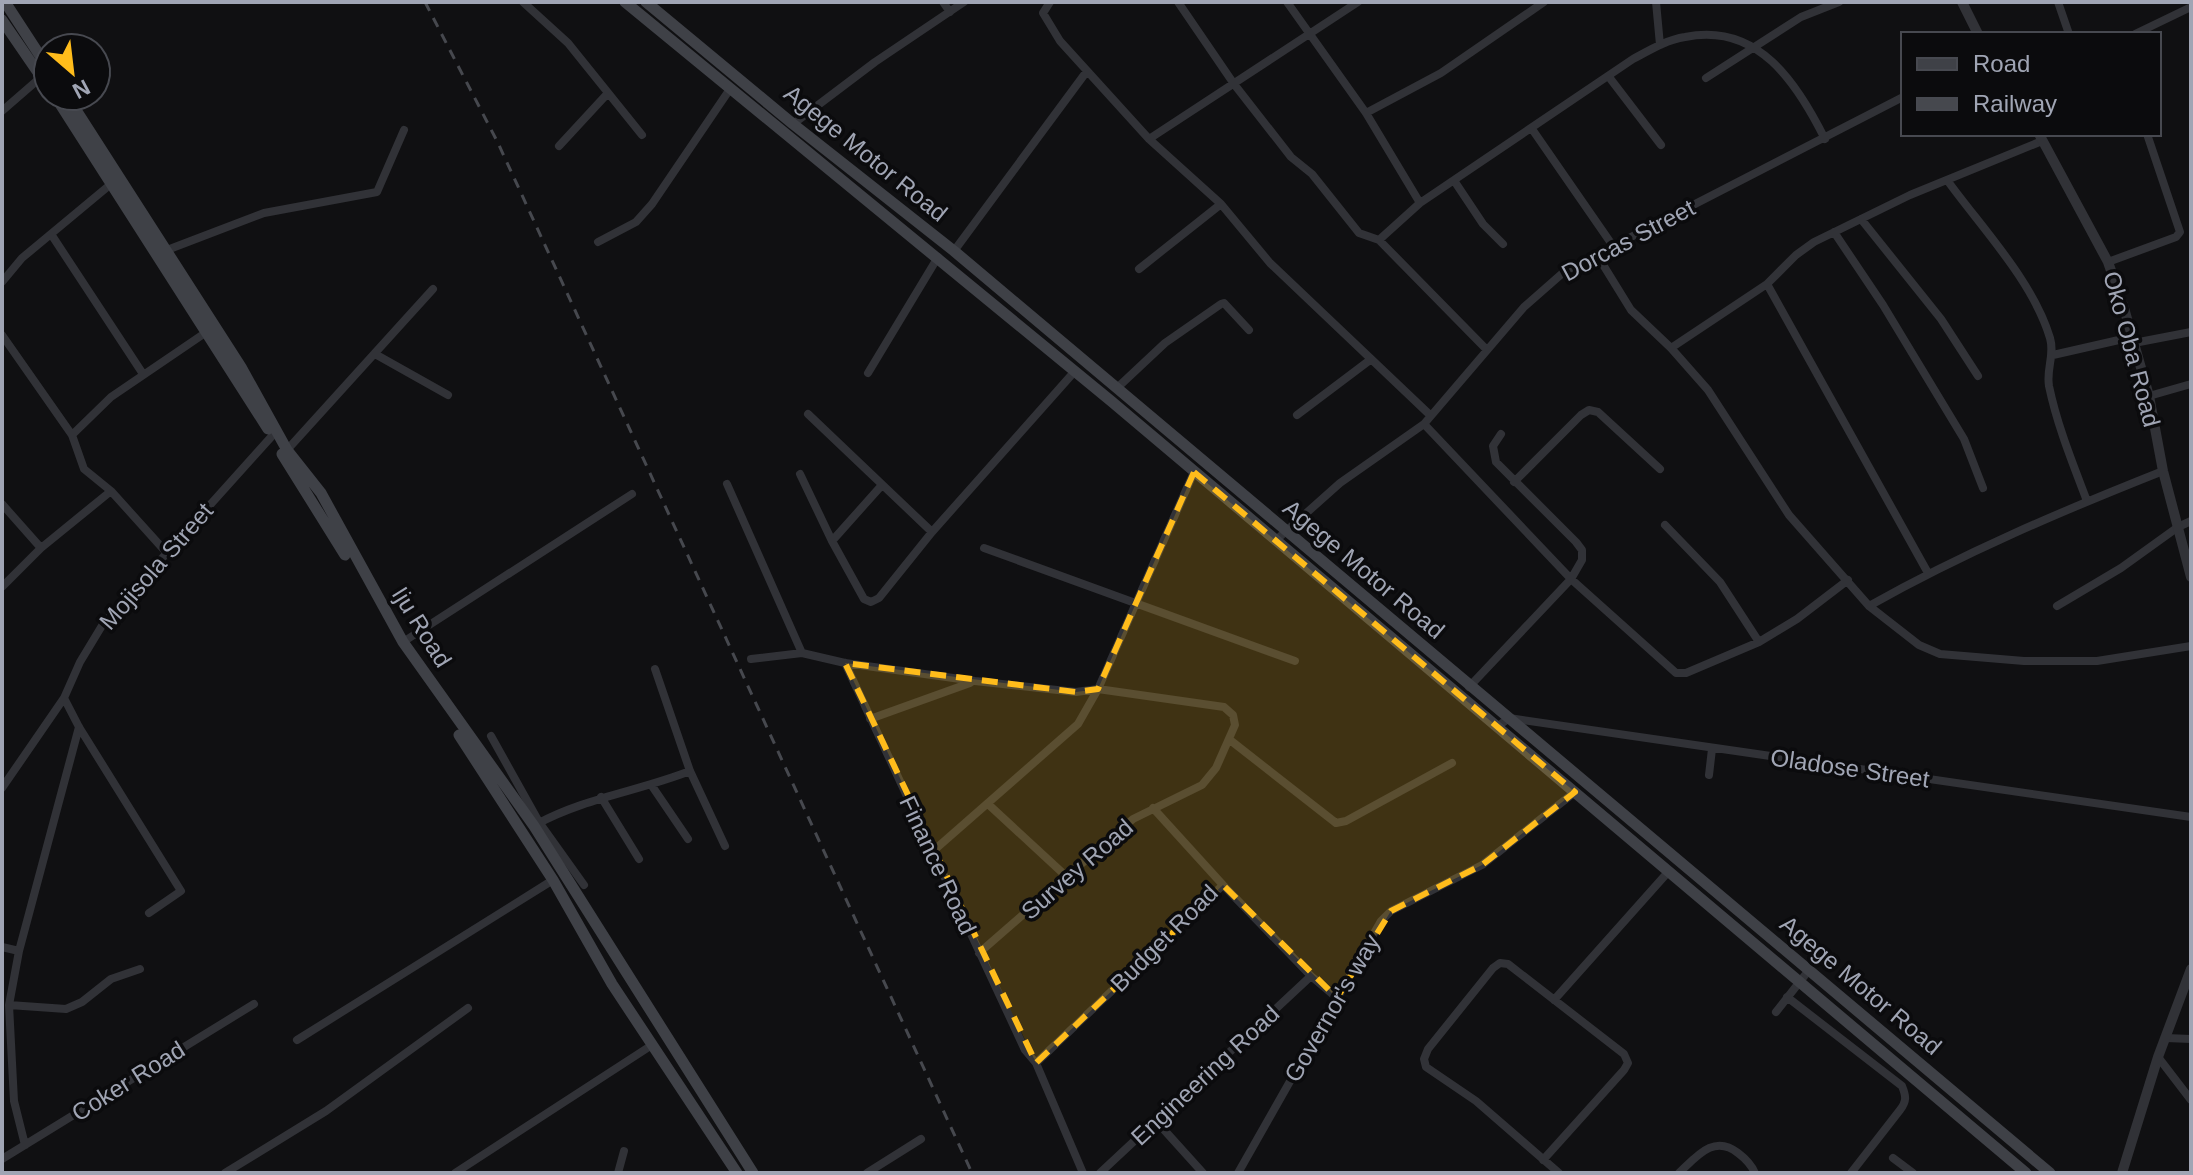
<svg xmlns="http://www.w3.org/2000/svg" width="2193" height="1175" viewBox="0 0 2193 1175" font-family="Arial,sans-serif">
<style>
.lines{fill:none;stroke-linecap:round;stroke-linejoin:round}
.minor{stroke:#313237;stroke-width:8}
.tertiary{stroke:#313237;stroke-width:10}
.secondary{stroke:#3f4147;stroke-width:11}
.rail{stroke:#46484e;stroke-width:3;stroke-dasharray:10 8;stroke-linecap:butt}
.marked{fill:#ffbc1b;fill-opacity:0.2;stroke:#ffbc1b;stroke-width:6;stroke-dasharray:16 10;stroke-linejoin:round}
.labels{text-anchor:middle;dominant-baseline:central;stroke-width:7;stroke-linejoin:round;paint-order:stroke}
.street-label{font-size:24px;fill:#a0a5b4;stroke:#0b0b0d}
</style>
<rect width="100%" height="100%" fill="#101012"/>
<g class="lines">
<path class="minor" d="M 523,2 L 568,43 L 642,135
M 943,2 L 950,12
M 1050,2 L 1043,13 L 1060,41 L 1149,139 L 1221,204 L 1270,263 L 1430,415
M 1178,2 L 1234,84 L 1291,157 L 1312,174 L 1359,233 L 1379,240 L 1487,350
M 1287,2 L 1366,113 L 1420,203
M 1656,2 L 1660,45
M 2058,2 L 2069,34
M 2135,34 L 2191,7
M 1609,77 L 1661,145
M 1706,78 L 1801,17 L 1839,2
M 2,111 L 40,78
M 1366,113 L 1441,73 L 1544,2
M 793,124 L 875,62 L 964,2
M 1532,129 L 1613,246
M 1149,139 L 1358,2
M 559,146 L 608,93
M 1947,180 C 1981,227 2033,281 2050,338 C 2055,355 2046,369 2049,386 C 2057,425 2073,464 2087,501
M 1455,182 L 1483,224 L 1503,244
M 1861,219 L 1941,319 L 1978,376
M 1834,232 L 1883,305 L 1964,439 L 1983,488
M 51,234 L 143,374
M 1379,240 L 1420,203 L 1633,59 C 1650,50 1666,40 1685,37 C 1758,22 1797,83 1825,139
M 598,242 L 636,222 L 652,204 L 730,89
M 167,250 L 264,213 L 377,192 L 404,130
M 954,251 L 1087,71
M 1597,255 L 1631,310 L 1671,348 L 1708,390 L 1789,515 L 1869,606 L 1919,645 L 1940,654 L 2024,661 L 2097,661 L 2191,646
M 2108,262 L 2176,237 L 2180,232 L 2147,134
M 1139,269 L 1221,204
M 2,282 L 22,258 L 111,184
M 1767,284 L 1928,573
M 2,335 L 72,435 L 84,469 L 111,491 L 166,552
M 2134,343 L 2191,332
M 1671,348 L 1767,284 L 1796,255 L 1814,242 L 1910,195 L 2042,141
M 375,354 L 448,395
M 2053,355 L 2132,337
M 868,373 L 938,257
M 1117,388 L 1165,343 L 1221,304 L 1224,303 L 1249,330
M 2149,396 L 2191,384
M 808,414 L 932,532
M 1297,415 L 1370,360
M 1424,424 L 1571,579 L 1676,673 L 1686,673 L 1759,642 L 1797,619 L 1848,580
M 72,435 L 111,397 L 208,331
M 287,450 L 433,289
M 800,474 L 832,541 L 864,599 L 871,602 L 879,598 L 932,532 L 1075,371
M 1514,482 L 1581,415 L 1589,410 L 1598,412 L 1660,469
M 727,484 L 802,653
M 2,504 L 41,548
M 1665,525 L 1720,582 L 1759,642
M 832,541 L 882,485
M 1275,541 L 1340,483 L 1424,424 L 1524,307 L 1565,271 L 1903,97
M 984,548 L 1295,661
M 2,587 L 41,548 L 111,491
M 1869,606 C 1963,553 2062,511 2163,471
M 2057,606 L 2121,568 L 2178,527 L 2191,521
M 403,642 L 632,494
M 751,659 L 802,653 L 845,663 L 975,681 L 1076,692 L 1098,689 L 1224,707 L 1233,715 L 1235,725 L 1216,768 L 1202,785 L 1133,819 L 979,953
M 845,663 L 1025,1050 L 1036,1063 L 1083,1173
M 655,669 L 690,771 L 725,846
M 1469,687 L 1571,579 L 1582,560 L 1582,550 L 1576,542 L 1496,462 L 1493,446 L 1501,434
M 64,698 L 79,727 L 181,891 L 149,913
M 870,719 L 970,683
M 1497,727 L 1509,718 L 2191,817
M 491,736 L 539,822 L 584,885
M 1230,740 L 1336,823 L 1346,821 L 1452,763
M 1709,775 L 1712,749
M 652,786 L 688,839
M 2,788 L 64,698 L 80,662 L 103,624 L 272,436
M 601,797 L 639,859
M 988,804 L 1067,877
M 537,824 C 585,798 639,791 690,771
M 932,852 L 1078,724 L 1098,689 L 1194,472
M 1223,885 L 1311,976 L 1337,998
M 2,947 L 19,951
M 1787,997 L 1902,1086 C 1906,1096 1907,1101 1900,1110 L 1851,1173
M 1554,1000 L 1669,871
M 9,1005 L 66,1009 L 82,1002 L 111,979 L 140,969
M 1776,1012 L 1809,970
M 2166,1038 L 2191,1039
M 297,1040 L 553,880
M 2158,1057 L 2191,1100
M 1036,1063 L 1223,885 L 1153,808
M 1157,1122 L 1203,1173
M 25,1145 L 14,1101 L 9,1005 L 19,951 L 79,727
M 1893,1158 L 1913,1173
M 2,1159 L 254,1004
M 1543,1160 L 1624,1070 L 1628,1063 L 1624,1054 L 1508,964 L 1500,963 L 1493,968 L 1428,1049 L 1424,1059 L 1426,1067 L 1476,1101 L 1559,1173
M 225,1173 L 326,1111 L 468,1008
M 455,1173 L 652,1045
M 618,1173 L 624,1151
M 867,1173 L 921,1139
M 1100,1173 L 1311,976
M 1238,1173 L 1381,921 L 1391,911 L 1482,865 L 1575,792
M 1679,1173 C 1697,1156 1714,1134 1738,1153 C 1746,1159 1751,1164 1755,1173"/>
<path class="tertiary" d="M 1962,2 L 1978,34
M 2039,134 L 2108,262 L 2124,308 L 2149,396 L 2163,471 L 2191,577
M 2122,1173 L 2158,1057 L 2191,969"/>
<path class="secondary" d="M 5,2 L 48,68
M 625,2 L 1111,401 L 2026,1173
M 646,2 L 793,124 L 954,251 L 2050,1173
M 2,20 L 48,87
M 55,96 L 268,429
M 67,96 L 241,367 L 287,450 L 321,493 L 403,642 L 534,826 L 753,1173
M 282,454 L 345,555
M 459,735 L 553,880 L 612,984 L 737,1173"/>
<path class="rail" d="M 425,2 L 498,143 L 972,1173"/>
</g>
<path class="marked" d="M 1194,472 L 1575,792 L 1482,865 L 1391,911 L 1337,998 L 1223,885 L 1036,1063 L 845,663 L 1076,692 L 1098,689 Z"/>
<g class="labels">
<g class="street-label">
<text transform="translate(866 153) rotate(39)">Agege Motor Road</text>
<text transform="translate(1628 240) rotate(-28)">Dorcas Street</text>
<text transform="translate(2132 349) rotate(75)">Oko Oba Road</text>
<text transform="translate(156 566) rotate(-49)">Mojisola Street</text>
<text transform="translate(1364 569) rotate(40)">Agege Motor Road</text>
<text transform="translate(422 627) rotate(58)">Iju Road</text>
<text transform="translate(1850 768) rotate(8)">Oladose Street</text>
<text transform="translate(938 865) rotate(65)">Finance Road</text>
<text transform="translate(1077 869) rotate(-41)">Survey Road</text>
<text transform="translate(1164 938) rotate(-45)">Budget Road</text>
<text transform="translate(1861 985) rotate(40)">Agege Motor Road</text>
<text transform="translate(1332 1008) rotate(-60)">Governor's way</text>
<text transform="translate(1205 1075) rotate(-43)">Engineering Road</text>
<text transform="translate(128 1081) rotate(-32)">Coker Road</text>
</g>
</g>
<rect width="2193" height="1175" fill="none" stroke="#a0a5b4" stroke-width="8"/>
<rect x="1901" y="32" width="260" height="104" fill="#0b0b0d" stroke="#474950" stroke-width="2"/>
<rect x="1917" y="58" width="40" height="12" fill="#3f4147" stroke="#474950" stroke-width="2"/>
<text x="1973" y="72" font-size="24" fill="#a0a5b4">Road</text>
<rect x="1917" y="98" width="40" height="12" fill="#46484e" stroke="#474950" stroke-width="2"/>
<text x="1973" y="112" font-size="24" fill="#a0a5b4">Railway</text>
<g transform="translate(72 72) rotate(152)"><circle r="38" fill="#0b0b0d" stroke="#474950" stroke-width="2"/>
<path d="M0-6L14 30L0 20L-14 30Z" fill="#ffbc1b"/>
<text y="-12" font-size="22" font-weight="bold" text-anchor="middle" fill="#a0a5b4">N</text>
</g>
</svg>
